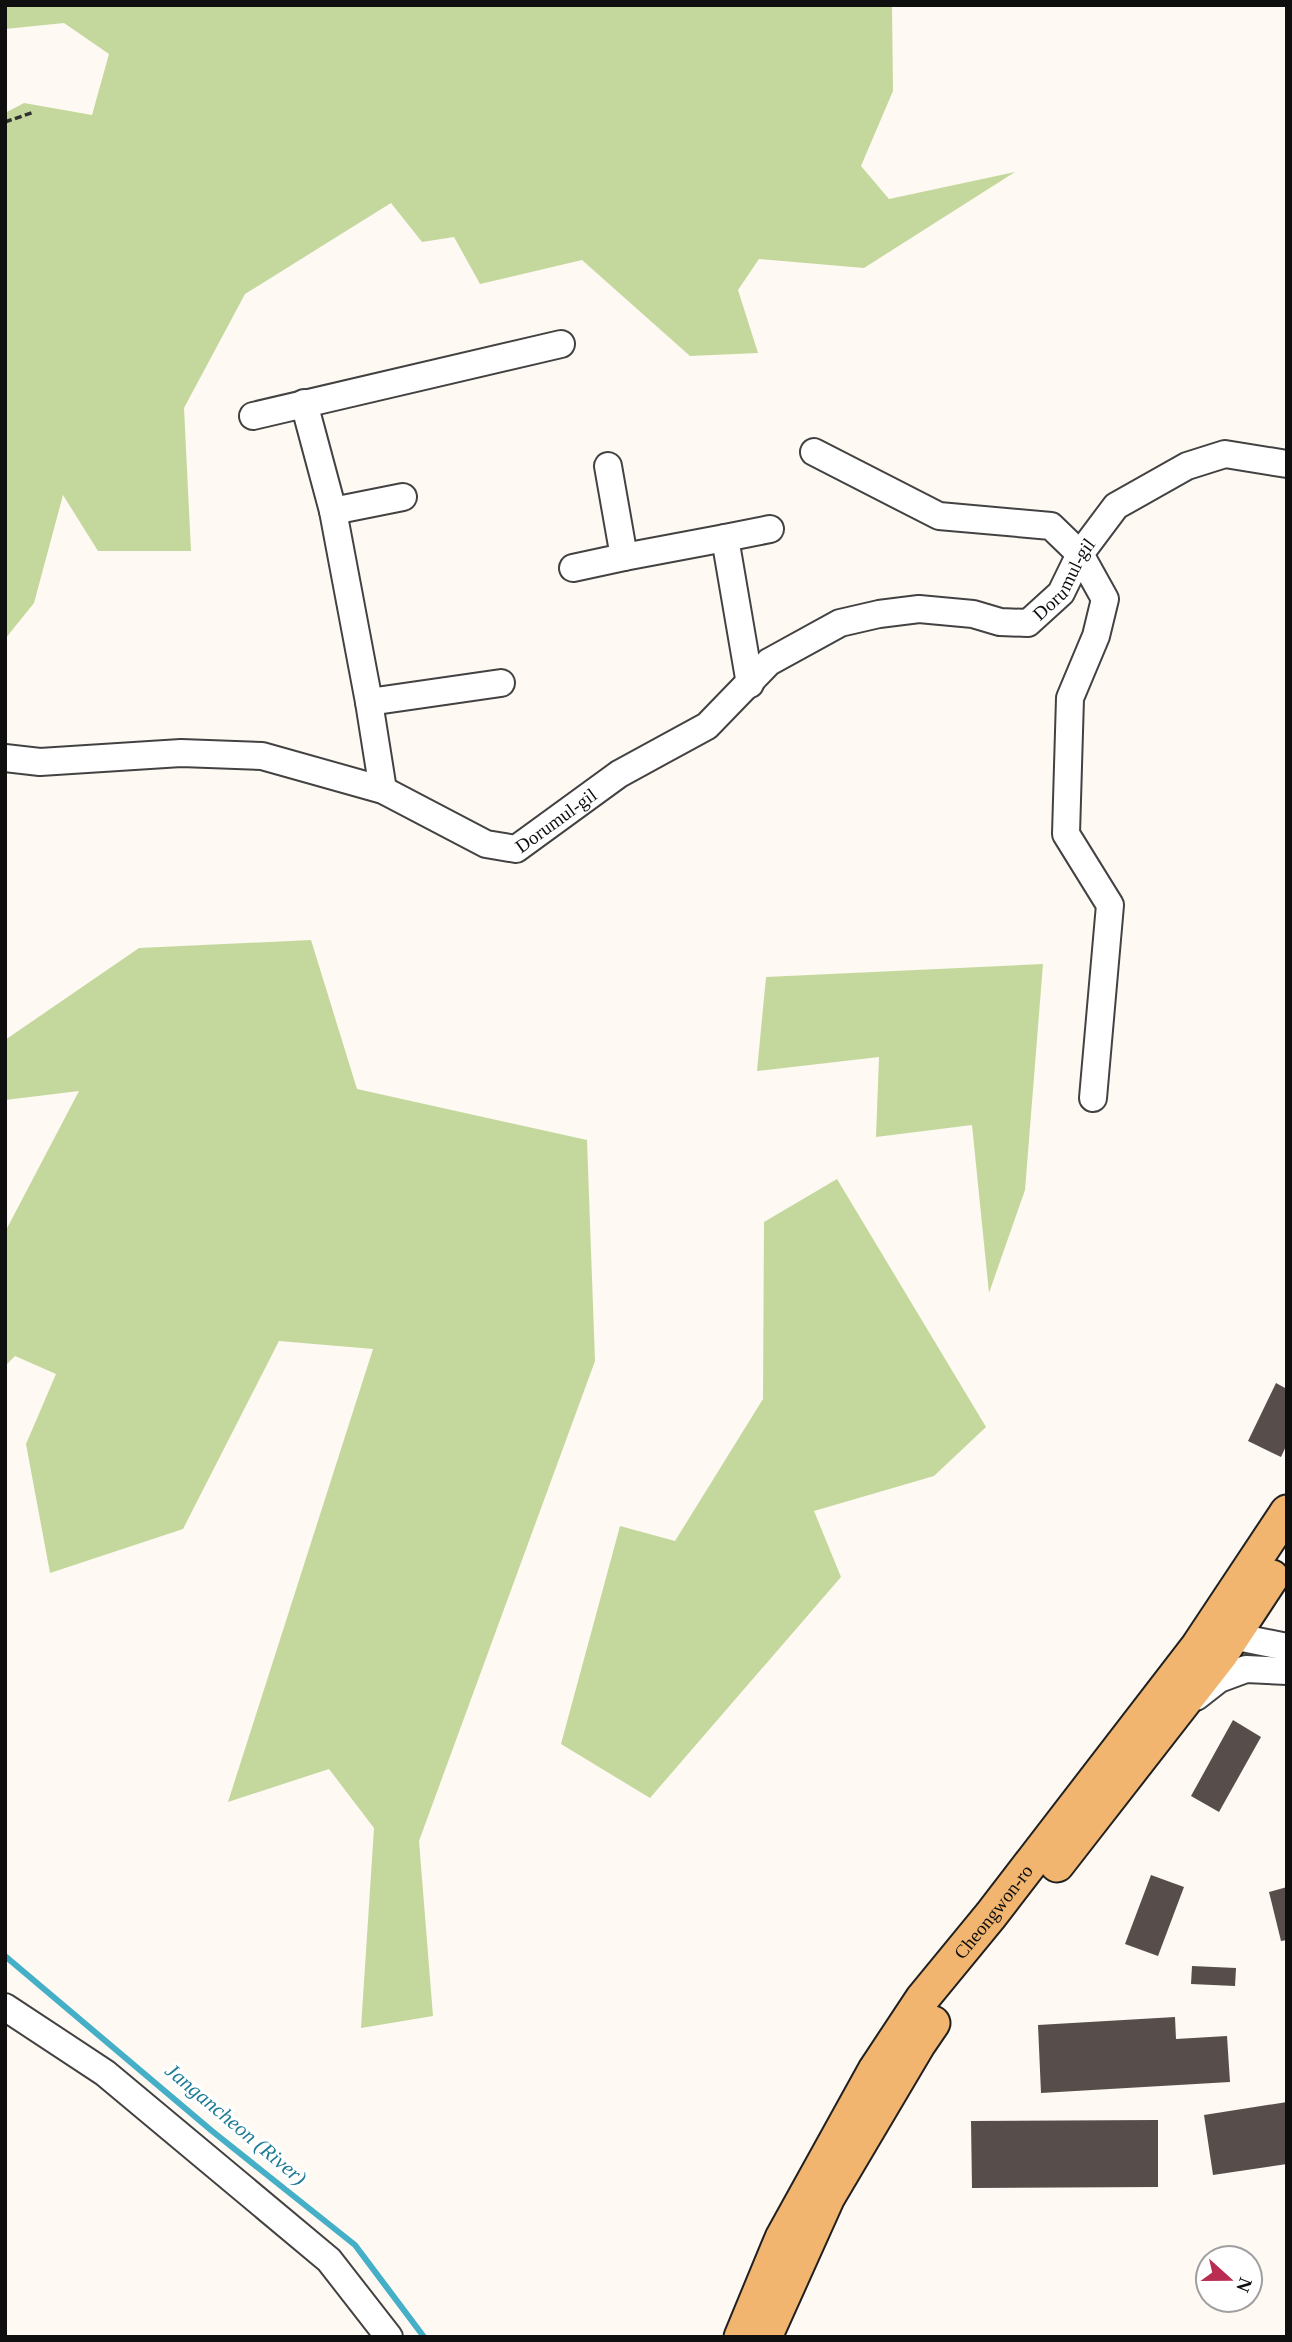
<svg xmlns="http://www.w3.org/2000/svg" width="1292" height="2342" viewBox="0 0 1292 2342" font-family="'Times New Roman',serif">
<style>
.forest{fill:#c4d89d}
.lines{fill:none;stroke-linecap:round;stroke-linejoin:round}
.stream{stroke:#44afc7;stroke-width:6}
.building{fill:#574e4c}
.minor-casing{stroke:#424242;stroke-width:30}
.major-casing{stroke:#202020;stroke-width:37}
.path{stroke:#313131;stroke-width:3.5;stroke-dasharray:7 3.5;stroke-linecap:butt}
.minor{stroke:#fff;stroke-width:26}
.major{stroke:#f1b56f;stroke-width:33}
.labels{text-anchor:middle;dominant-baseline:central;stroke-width:7;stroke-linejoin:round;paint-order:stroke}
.street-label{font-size:19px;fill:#0f0f0f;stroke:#fff}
.water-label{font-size:21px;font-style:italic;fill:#1d7b95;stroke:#fff}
</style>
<rect width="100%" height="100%" fill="#fef9f2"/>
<path class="forest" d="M 5,5 L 892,5 L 893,91 L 861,166 L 889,199 L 1015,172 L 864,268 L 759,259 L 738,290 L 758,353 L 690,356 L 582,260 L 480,284 L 454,237 L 422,242 L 391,203 L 245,294 L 184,408 L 191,551 L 98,551 L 63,495 L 34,603 L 5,639 L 5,113 L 24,103 L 92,115 L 109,54 L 64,23 L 5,29 Z
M 311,940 L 357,1089 L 587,1140 L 595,1361 L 419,1841 L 433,2016 L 361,2028 L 374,1828 L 329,1769 L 228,1802 L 373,1349 L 279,1341 L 183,1529 L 50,1573 L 26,1444 L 56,1374 L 15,1356 L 5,1366 L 5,1232 L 79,1091 L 5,1100 L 5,1040 L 139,948 Z
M 1043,964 L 1025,1190 L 989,1293 L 972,1125 L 876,1137 L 879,1057 L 757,1071 L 766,977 Z
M 837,1179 L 986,1427 L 934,1476 L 814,1511 L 841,1577 L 650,1798 L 561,1744 L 620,1526 L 675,1541 L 763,1399 L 764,1222 Z"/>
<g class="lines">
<path class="stream" d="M 5,1956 L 212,2131 L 355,2245 L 424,2337"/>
</g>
<path class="building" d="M 1276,1383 L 1287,1389 L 1287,1444 L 1281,1457 L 1248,1441 Z
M 1233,1720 L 1261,1737 L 1219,1812 L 1191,1796 Z
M 1151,1875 L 1184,1887 L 1158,1956 L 1125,1944 Z
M 1287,1887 L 1287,1940 L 1281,1941 L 1269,1892 Z
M 1192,1966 L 1236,1968 L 1235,1986 L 1191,1984 Z
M 1175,2017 L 1176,2039 L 1227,2036 L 1230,2082 L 1041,2093 L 1038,2025 Z
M 1287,2102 L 1287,2164 L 1213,2175 L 1204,2115 Z
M 1158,2120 L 1158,2187 L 972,2188 L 971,2121 Z"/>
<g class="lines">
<defs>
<g id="minor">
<path d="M 304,403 L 333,511 L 369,702 L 383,790"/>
<path d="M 253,416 L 561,344"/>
<path d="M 814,452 L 939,516 L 1051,526 L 1080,554 L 1105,599 L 1096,636 L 1070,698 L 1066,834 L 1110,905 L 1093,1098"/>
<path d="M 333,511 L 403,497"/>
<path d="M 624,557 L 725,538"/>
<path d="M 573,568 L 624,557 L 608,466"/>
<path d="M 750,684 L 725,538 L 770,529"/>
<path d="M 369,702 L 501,683"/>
<path id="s1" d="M 5,758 L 40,762 L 181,753 L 262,756 L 383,790 L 486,844 L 516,849 L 619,774 L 707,726 L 769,662 L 840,623 L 879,614 L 919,609 L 973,614 L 1000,622 L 1028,623 L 1061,593 L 1080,554 L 1116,506 L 1187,466 L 1225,454 L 1287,464"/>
<path d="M 1217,1633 L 1287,1647"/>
<path d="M 1196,1697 L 1219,1679 L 1246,1669 L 1287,1671"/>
<path d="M 5,2007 L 105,2073 L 329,2260 L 389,2337"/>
</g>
<g id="major">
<path d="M 1057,1865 L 1222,1653 L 1272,1577"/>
<path id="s2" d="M 741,2337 L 782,2238 L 875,2070 L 922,1999 L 991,1915 L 1198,1646 L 1287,1512"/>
<path d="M 765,2337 L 828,2197 L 918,2045 L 933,2023"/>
</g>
</defs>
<use href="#minor" class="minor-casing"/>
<use href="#major" class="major-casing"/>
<path class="path" d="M 5,122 L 34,112"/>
<use href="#minor" class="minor"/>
<use href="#major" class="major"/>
</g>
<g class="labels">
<g class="street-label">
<text stroke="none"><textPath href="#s1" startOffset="1176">Dorumul-gil</textPath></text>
<text stroke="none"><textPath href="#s1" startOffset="579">Dorumul-gil</textPath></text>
<text stroke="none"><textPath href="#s2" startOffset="497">Cheongwon-ro</textPath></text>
</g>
<g class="water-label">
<text transform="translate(236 2124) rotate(40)">Jangancheon (River)</text>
</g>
</g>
<rect width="1292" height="2342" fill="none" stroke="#0f0f0f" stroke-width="14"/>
<g transform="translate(1229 2279) rotate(111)"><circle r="33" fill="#ffffff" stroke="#9f9f9f" stroke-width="2"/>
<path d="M0-5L12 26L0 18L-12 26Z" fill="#b92d53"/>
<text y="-10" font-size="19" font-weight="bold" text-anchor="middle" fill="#0f0f0f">N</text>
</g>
</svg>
